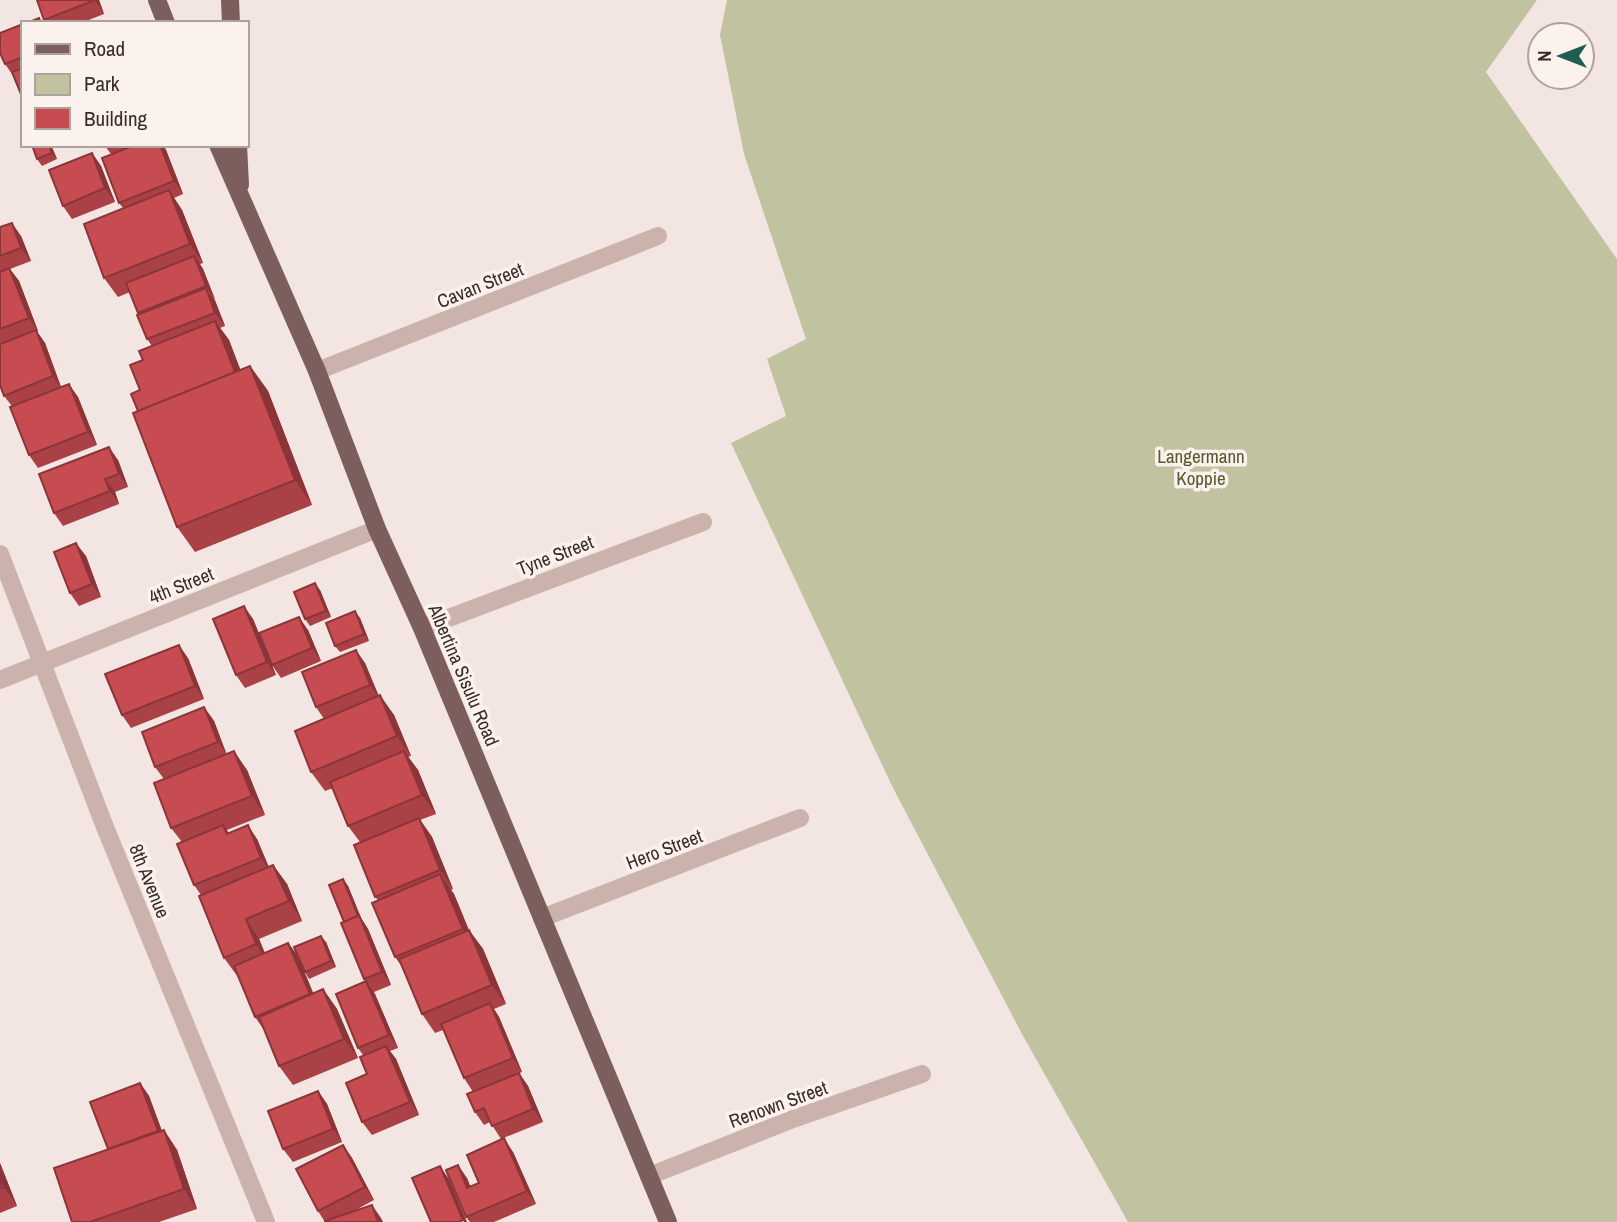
<svg xmlns="http://www.w3.org/2000/svg" width="1617" height="1222" viewBox="0 0 1617 1222" font-family="'Archivo Narrow',sans-serif">
<style>
.green{fill:#c1c3a0}
.lines{fill:none;stroke-linecap:round;stroke-linejoin:round}
.minor{stroke:#ccb2ac;stroke-width:18}
.primary{stroke:#7c5e5c;stroke-width:18}
.wall{fill:#aa4147}
.shaded-wall{fill:#8b3539}
.building{fill:#c64c52;stroke:#8b3539;stroke-width:2}
.labels{text-anchor:middle;dominant-baseline:central;stroke-width:7;stroke-linejoin:round;paint-order:stroke}
.street-label{font-size:19px;fill:#3a2b2b;stroke:#fbf1ed}
.park-label{font-size:19px;fill:#55592e;stroke:#fbf1ed}
</style>
<rect width="100%" height="100%" fill="#f3e5e1"/>
<path class="green" d="M 727,0 L 1537,0 L 1486,72 L 1617,259 L 1617,1222 L 1128,1222 L 1022,1034 L 892,786 L 731,443 L 786,416 L 767,359 L 806,339 L 744,154 L 720,35 Z"/>
<g class="lines">
<path class="minor" d="M 317,371 L 658,236
M 0,554 L 105,827 L 266,1222
M 422,628 L 703,522
M 0,680 L 377,529
M 542,918 L 800,818
M 649,1176 L 793,1119 L 922,1074"/>
<path class="primary" d="M 157,0 L 166,23
M 230,0 L 231,23
M 218,145 L 317,371 L 377,529 L 422,628 L 668,1222
M 238,145 L 240,185"/>
</g>
<path class="wall" d="M 37,0 L 99,0 L 104,14 L 81,23 L 46,23 Z
M 23,24 L 23,99 L 14,77 L 5,64 Z
M 32,145 L 51,145 L 57,159 L 42,166 L 37,159 Z
M 163,145 L 166,150 L 183,194 L 174,198 L 182,210 L 203,263 L 200,264 L 203,269 L 225,326 L 220,328 L 229,340 L 240,370 L 250,366 L 268,391 L 312,505 L 195,552 L 177,527 L 138,411 L 143,360 L 152,346 L 147,339 L 139,315 L 130,292 L 118,297 L 104,278 L 123,208 L 119,203 L 111,154 L 105,146 Z
M 92,153 L 101,166 L 115,202 L 72,219 L 63,206 Z
M 0,227 L 21,236 L 31,261 L 10,269 L 19,281 L 38,331 L 37,332 L 45,343 L 61,387 L 78,397 L 97,445 L 38,468 L 29,455 L 12,406 L 4,396 L 0,385 Z
M 118,460 L 128,487 L 115,492 L 119,504 L 63,526 L 54,513 Z
M 86,556 L 101,597 L 79,606 L 70,593 Z
M 320,590 L 331,617 L 310,626 L 305,619 Z
M 360,618 L 369,641 L 340,652 L 335,646 Z
M 253,619 L 276,675 L 245,688 L 236,675 Z
M 308,630 L 321,661 L 281,678 L 272,665 Z
M 188,658 L 204,699 L 131,728 L 122,715 Z
M 365,663 L 379,696 L 394,715 L 411,756 L 408,757 L 418,770 L 436,814 L 420,820 L 432,837 L 453,889 L 451,890 L 454,894 L 469,930 L 483,949 L 506,1004 L 494,1009 L 499,1017 L 522,1072 L 473,1092 L 464,1078 L 443,1030 L 435,1033 L 422,1014 L 403,968 L 395,957 L 378,900 L 375,897 L 360,842 L 348,826 L 333,788 L 325,791 L 311,772 L 324,719 L 316,707 Z
M 204,707 L 214,721 L 226,754 L 247,770 L 265,815 L 227,830 L 229,833 L 257,839 L 269,867 L 273,865 L 287,884 L 302,921 L 259,939 L 265,953 L 288,943 L 298,956 L 313,994 L 323,989 L 337,1009 L 358,1058 L 293,1085 L 279,1066 L 264,1030 L 255,1017 L 238,977 L 224,958 L 201,895 L 194,885 L 182,842 L 171,828 L 164,779 L 155,767 Z
M 343,879 L 348,886 L 361,918 L 368,929 L 391,985 L 374,992 L 398,1048 L 390,1051 L 396,1059 L 419,1115 L 372,1135 L 362,1122 L 367,1074 L 363,1055 L 358,1048 L 365,982 L 344,922 Z
M 326,942 L 336,967 L 309,979 L 305,972 Z
M 519,1073 L 528,1086 L 543,1122 L 501,1139 L 490,1122 L 484,1125 L 475,1112 Z
M 140,1083 L 149,1096 L 162,1131 L 164,1130 L 177,1150 L 197,1209 L 159,1222 L 72,1222 Z
M 318,1091 L 327,1104 L 342,1142 L 293,1162 L 283,1149 Z
M 343,1145 L 352,1158 L 374,1200 L 352,1212 L 381,1218 L 325,1222 L 318,1211 Z
M 513,1152 L 536,1204 L 494,1222 L 470,1222 L 466,1217 L 467,1178 L 470,1186 L 479,1183 Z
M 0,1163 L 17,1206 L 0,1213 Z"/>
<path class="shaded-wall" d="M 95,0 L 99,0 L 104,14 Z
M 49,145 L 51,145 L 57,159 L 52,153 Z
M 160,145 L 163,145 L 166,150 L 183,194 L 174,181 Z
M 92,153 L 101,166 L 115,202 L 105,188 Z
M 169,190 L 182,210 L 203,263 L 190,244 Z
M 12,223 L 21,236 L 31,261 L 21,248 Z
M 194,256 L 203,269 L 215,299 L 206,286 Z
M 9,268 L 19,281 L 38,331 L 29,318 Z
M 206,288 L 215,301 L 225,326 L 215,313 Z
M 215,321 L 229,340 L 249,392 L 235,372 Z
M 36,330 L 45,343 L 62,390 L 53,376 Z
M 250,366 L 268,391 L 312,505 L 295,480 Z
M 69,384 L 78,397 L 97,445 L 88,432 Z
M 109,447 L 118,460 L 128,487 L 119,474 Z
M 105,479 L 115,492 L 119,504 L 110,491 Z
M 76,543 L 86,556 L 101,597 L 92,584 Z
M 315,583 L 320,590 L 331,617 L 326,611 Z
M 244,606 L 253,619 L 276,675 L 267,662 Z
M 355,611 L 360,618 L 369,641 L 364,634 Z
M 299,617 L 308,630 L 321,661 L 312,648 Z
M 179,645 L 188,658 L 204,699 L 195,686 Z
M 356,650 L 365,663 L 379,698 L 370,685 Z
M 380,695 L 394,715 L 411,756 L 397,736 Z
M 204,707 L 214,721 L 227,755 L 218,742 Z
M 234,751 L 247,770 L 265,815 L 252,796 Z
M 404,751 L 418,770 L 436,814 L 422,795 Z
M 419,818 L 432,837 L 453,889 L 440,870 Z
M 248,825 L 257,839 L 270,871 L 261,858 Z
M 273,865 L 287,884 L 302,921 L 289,901 Z
M 440,874 L 454,894 L 476,948 L 463,929 Z
M 343,879 L 348,886 L 361,918 L 368,929 L 391,985 L 382,972 Z
M 246,919 L 259,939 L 269,964 L 256,944 Z
M 469,930 L 483,949 L 506,1004 L 492,985 Z
M 321,936 L 326,942 L 336,967 L 331,961 Z
M 288,943 L 298,956 L 319,1007 L 310,994 Z
M 366,981 L 375,994 L 398,1048 L 389,1035 Z
M 323,989 L 337,1009 L 358,1058 L 344,1039 Z
M 490,1003 L 499,1017 L 522,1072 L 513,1058 Z
M 386,1046 L 396,1059 L 419,1115 L 410,1102 Z
M 519,1073 L 528,1086 L 543,1122 L 533,1109 Z
M 140,1083 L 149,1096 L 167,1145 L 158,1131 Z
M 318,1091 L 327,1104 L 342,1142 L 333,1129 Z
M 164,1130 L 177,1150 L 197,1209 L 184,1189 Z
M 504,1138 L 513,1152 L 536,1204 L 527,1191 Z
M 343,1145 L 352,1158 L 374,1200 L 365,1187 Z
M 0,1163 L 17,1206 L 4,1187 L 0,1178 Z
M 458,1165 L 467,1178 L 476,1201 L 467,1188 Z
M 440,1166 L 449,1179 L 467,1222 L 464,1222 L 463,1220 Z
M 372,1205 L 381,1218 L 383,1222 L 378,1222 Z"/>
<path class="building" d="M 37,0 L 95,0 L 44,20 Z
M 39,18 L 41,23 L 27,23 Z
M 23,24 L 23,57 L 5,64 L 0,53 L 0,33 Z
M 23,68 L 23,99 L 12,72 Z
M 32,145 L 49,145 L 52,153 L 37,159 Z
M 135,145 L 160,145 L 174,181 L 119,203 L 102,158 Z
M 92,153 L 105,188 L 63,206 L 49,170 Z
M 169,190 L 190,244 L 104,278 L 84,224 Z
M 12,223 L 21,248 L 0,256 L 0,227 Z
M 194,256 L 206,286 L 138,313 L 126,283 Z
M 9,268 L 29,318 L 0,329 L 0,272 Z
M 206,288 L 215,313 L 147,339 L 137,315 Z
M 215,321 L 235,372 L 138,411 L 131,394 L 140,390 L 130,365 L 143,360 L 139,351 Z
M 36,330 L 53,376 L 4,396 L 0,385 L 0,344 Z
M 250,366 L 295,480 L 177,527 L 133,413 Z
M 69,384 L 88,432 L 29,455 L 10,407 Z
M 109,447 L 119,474 L 105,479 L 110,491 L 54,513 L 39,474 Z
M 76,543 L 92,584 L 70,593 L 54,552 Z
M 315,583 L 326,611 L 305,619 L 294,592 Z
M 244,606 L 267,662 L 236,675 L 213,619 Z
M 355,611 L 364,634 L 335,646 L 326,623 Z
M 299,617 L 312,648 L 272,665 L 259,633 Z
M 179,645 L 195,686 L 122,715 L 105,674 Z
M 356,650 L 370,685 L 316,707 L 302,672 Z
M 380,695 L 397,736 L 311,772 L 295,731 Z
M 204,707 L 218,742 L 155,767 L 142,732 Z
M 234,751 L 252,796 L 171,828 L 154,783 Z
M 404,751 L 422,795 L 348,826 L 330,782 Z
M 419,818 L 440,870 L 375,897 L 354,845 Z
M 223,825 L 227,834 L 248,825 L 261,858 L 194,885 L 177,844 Z
M 273,865 L 289,901 L 246,919 L 256,944 L 224,958 L 199,896 Z
M 440,874 L 463,929 L 395,957 L 372,903 Z
M 343,879 L 358,916 L 344,922 L 329,885 Z
M 359,915 L 382,972 L 364,979 L 341,923 Z
M 469,930 L 492,985 L 422,1014 L 399,959 Z
M 321,936 L 331,961 L 305,972 L 294,947 Z
M 288,943 L 310,994 L 255,1017 L 234,966 Z
M 366,981 L 389,1035 L 358,1048 L 336,994 Z
M 323,989 L 344,1039 L 279,1066 L 259,1017 Z
M 490,1003 L 513,1058 L 464,1078 L 441,1024 Z
M 386,1046 L 410,1102 L 362,1122 L 346,1083 L 367,1074 L 360,1057 Z
M 519,1073 L 533,1109 L 492,1126 L 484,1108 L 475,1112 L 467,1094 Z
M 140,1083 L 158,1131 L 108,1149 L 90,1102 Z
M 318,1091 L 333,1129 L 283,1149 L 268,1111 Z
M 164,1130 L 184,1189 L 90,1222 L 72,1222 L 54,1168 Z
M 504,1138 L 527,1191 L 466,1217 L 446,1170 L 458,1165 L 467,1188 L 479,1183 L 467,1155 Z
M 343,1145 L 365,1187 L 318,1211 L 296,1169 Z
M 440,1166 L 463,1220 L 459,1222 L 431,1222 L 412,1178 Z
M 0,1178 L 4,1187 L 0,1188 Z
M 372,1205 L 378,1222 L 325,1222 L 325,1221 Z"/>
<g class="labels">
<g class="street-label">
<text transform="translate(480 285) rotate(-22)">Cavan Street</text>
<text transform="translate(555 555) rotate(-21)">Tyne Street</text>
<text transform="translate(181 585) rotate(-22)">4th Street</text>
<text transform="translate(464 675) rotate(67)">Albertina Sisulu Road</text>
<text transform="translate(664 849) rotate(-21)">Hero Street</text>
<text transform="translate(150 881) rotate(68)">8th Avenue</text>
<text transform="translate(778 1104) rotate(-20)">Renown Street</text>
</g>
<g class="park-label">
<text x="1201" y="456">Langermann<tspan x="1201" dy="22">Koppie</tspan></text>
</g>
</g>
<rect x="21" y="21" width="228" height="126" fill="#fbf1ed" stroke="#aea29f" stroke-width="2"/>
<rect x="35" y="44" width="35" height="10" fill="#7c5e5c" stroke="#aea29f" stroke-width="2"/>
<text x="84" y="56" font-size="21" fill="#3a2b2b">Road</text>
<rect x="35" y="74" width="35" height="21" fill="#c1c3a0" stroke="#aea29f" stroke-width="2"/>
<text x="84" y="91" font-size="21" fill="#3a2b2b">Park</text>
<rect x="35" y="108" width="35" height="21" fill="#c64c52" stroke="#aea29f" stroke-width="2"/>
<text x="84" y="126" font-size="21" fill="#3a2b2b">Building</text>
<g transform="translate(1561 56) rotate(270)"><circle r="33" fill="#fbf1ed" stroke="#aea29f" stroke-width="2"/>
<path d="M0-5L12 26L0 18L-12 26Z" fill="#205c4f"/>
<text y="-10" font-size="19" font-weight="bold" text-anchor="middle" fill="#3a2b2b">N</text>
</g>
</svg>
